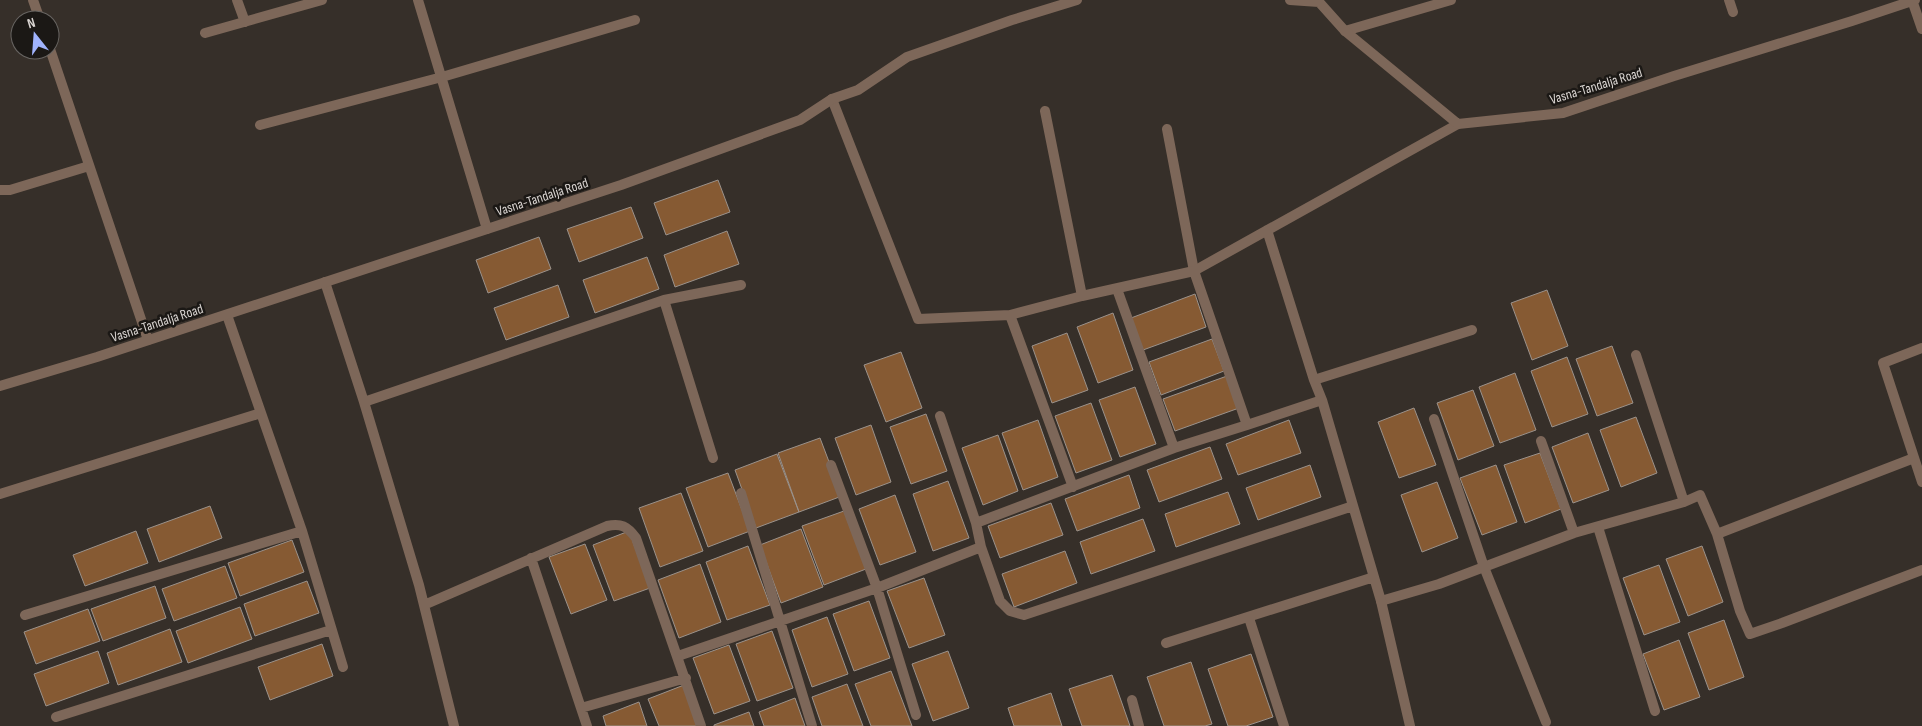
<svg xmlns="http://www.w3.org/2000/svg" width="1922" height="726" viewBox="0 0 1922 726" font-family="'Sofia Sans Condensed',sans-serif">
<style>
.building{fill:#865a33;stroke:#9b928b}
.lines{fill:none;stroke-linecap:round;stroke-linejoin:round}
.service{stroke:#7d6759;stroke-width:10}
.minor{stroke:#7d6759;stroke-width:10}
.tertiary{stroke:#7d6759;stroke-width:10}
.labels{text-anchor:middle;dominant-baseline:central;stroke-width:5;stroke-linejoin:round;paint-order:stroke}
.street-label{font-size:14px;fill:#dad5d2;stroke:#1b1815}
</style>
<rect width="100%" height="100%" fill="#362f29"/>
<path class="building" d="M 718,180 L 730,212 L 666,235 L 654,203 Z
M 631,207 L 643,238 L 579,262 L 567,229 Z
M 727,231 L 739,264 L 675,287 L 664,255 Z
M 539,237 L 551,269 L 488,293 L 476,260 Z
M 647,257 L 659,289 L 595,313 L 583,280 Z
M 558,285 L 569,317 L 506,340 L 494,308 Z
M 1547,290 L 1568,346 L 1532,360 L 1511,303 Z
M 1195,294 L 1206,327 L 1143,350 L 1131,318 Z
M 1113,313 L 1133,370 L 1098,383 L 1077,327 Z
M 1067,333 L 1088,390 L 1052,403 L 1032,346 Z
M 1212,339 L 1224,371 L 1161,395 L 1149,362 Z
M 1612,346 L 1633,403 L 1597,416 L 1576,359 Z
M 901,352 L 922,408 L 886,422 L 864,365 Z
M 1567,357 L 1588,414 L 1552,427 L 1531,371 Z
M 1515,373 L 1536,430 L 1500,443 L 1479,387 Z
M 1227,376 L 1239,408 L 1175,431 L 1163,399 Z
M 1135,387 L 1156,444 L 1120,457 L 1099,400 Z
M 1473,390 L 1494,446 L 1458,460 L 1437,403 Z
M 1091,403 L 1112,460 L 1076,473 L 1055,416 Z
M 1414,408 L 1436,465 L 1399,478 L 1378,422 Z
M 926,414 L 947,471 L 911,484 L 890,427 Z
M 1636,417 L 1657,473 L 1621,487 L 1600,430 Z
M 1038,420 L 1058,477 L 1023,490 L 1002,433 Z
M 1289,420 L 1301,453 L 1238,475 L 1226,444 Z
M 871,425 L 891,482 L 856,495 L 835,438 Z
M 1588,433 L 1609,490 L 1573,503 L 1552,447 Z
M 998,435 L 1018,491 L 983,505 L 962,448 Z
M 820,438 L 842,496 L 799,512 L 778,453 Z
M 1210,447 L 1222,479 L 1159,502 L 1147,470 Z
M 1540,453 L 1561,509 L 1525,523 L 1504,465 Z
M 777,454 L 799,512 L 756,528 L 735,470 Z
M 1310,465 L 1321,497 L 1258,520 L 1246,488 Z
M 1496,465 L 1517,522 L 1482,535 L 1460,478 Z
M 728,473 L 750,531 L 708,547 L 686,488 Z
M 1129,475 L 1140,508 L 1077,531 L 1065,499 Z
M 948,481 L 969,538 L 933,551 L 913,494 Z
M 1437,482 L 1458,538 L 1422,552 L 1401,495 Z
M 1228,492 L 1240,524 L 1176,547 L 1165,514 Z
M 681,493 L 703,551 L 660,567 L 639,508 Z
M 895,495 L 916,552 L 880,565 L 859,509 Z
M 1051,503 L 1063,535 L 1000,558 L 988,526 Z
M 210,506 L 222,538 L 159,562 L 147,529 Z
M 844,511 L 866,569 L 824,585 L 802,526 Z
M 1143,519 L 1155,551 L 1091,574 L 1080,542 Z
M 801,529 L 823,587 L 781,603 L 760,545 Z
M 136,531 L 148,563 L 85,586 L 73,555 Z
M 629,531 L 650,588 L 614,601 L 593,545 Z
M 292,540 L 304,572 L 240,596 L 228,563 Z
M 585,544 L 607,600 L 571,614 L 549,557 Z
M 748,546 L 770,605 L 727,620 L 706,562 Z
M 1702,546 L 1723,602 L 1688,616 L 1666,559 Z
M 1065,551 L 1077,583 L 1014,607 L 1002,574 Z
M 700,564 L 721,622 L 679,638 L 658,580 Z
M 1659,565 L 1680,622 L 1644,635 L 1623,578 Z
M 225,566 L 237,598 L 174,621 L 162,589 Z
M 924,578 L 945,635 L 909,648 L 887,591 Z
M 307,581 L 319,613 L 255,636 L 244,604 Z
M 155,586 L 166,618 L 103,641 L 91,609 Z
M 869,601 L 890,658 L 854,671 L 833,614 Z
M 240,607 L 252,639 L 188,663 L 176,631 Z
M 88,609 L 100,641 L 36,664 L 24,632 Z
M 827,617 L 848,674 L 812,687 L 792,630 Z
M 1724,620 L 1744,677 L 1709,690 L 1688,633 Z
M 170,629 L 182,662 L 118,685 L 107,653 Z
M 772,631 L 793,688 L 757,701 L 736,644 Z
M 1679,640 L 1700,697 L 1664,710 L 1643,654 Z
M 322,644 L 333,676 L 270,700 L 258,667 Z
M 729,645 L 750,701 L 714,714 L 693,658 Z
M 98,651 L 109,683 L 46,706 L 34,674 Z
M 948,651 L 969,708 L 933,721 L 912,664 Z
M 1251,654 L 1273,717 L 1246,726 L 1228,726 L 1208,669 Z
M 1191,662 L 1212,724 L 1205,726 L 1164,726 L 1147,677 Z
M 891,671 L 912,726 L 871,726 L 855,684 Z
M 1112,675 L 1130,726 L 1082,726 L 1069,689 Z
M 847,684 L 863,726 L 822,726 L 812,697 Z
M 684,685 L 700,726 L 659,726 L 648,699 Z
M 1051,693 L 1062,726 L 1014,726 L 1008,708 Z
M 795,698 L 805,726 L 764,726 L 759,712 Z
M 639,702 L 647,726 L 606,726 L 603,716 Z
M 749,712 L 754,726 L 714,726 L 714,725 Z"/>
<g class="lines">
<path class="service" d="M 1729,0 L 1733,12
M 1167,129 L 1194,271
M 1922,348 L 1883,363 L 1922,482
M 1636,355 L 1684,502
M 1434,419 L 1484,567 L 1546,722
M 1541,441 L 1574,533
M 1598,527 L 1655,711
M 1717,534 L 1914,458
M 1381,601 L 1439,584 L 1574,533 L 1684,502 L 1700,495 L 1717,534 L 1740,611 L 1750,634 L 1782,623 L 1922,570"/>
<path class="minor" d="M 33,0 L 40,20
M 237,0 L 245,22
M 418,0 L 487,229
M 1345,31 L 1451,0
M 205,33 L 322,0
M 50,49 L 148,340
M 832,99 L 918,319 L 1010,315 L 1082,296 L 1194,271 L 1458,124
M 1045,111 L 1082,296
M 260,125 L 442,77 L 635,20
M 0,190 L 10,190 L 89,166
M 1267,230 L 1314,380 L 1322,400 L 1381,601 L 1410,726
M 1194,271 L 1247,425
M 325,282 L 364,402 L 419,585 L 454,726
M 1117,289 L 1174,448
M 664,300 L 713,458
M 227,315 L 302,531 L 343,667
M 1010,315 L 1073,487
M 1314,380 L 1472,330
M 364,402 L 664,300 L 741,285
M 940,416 L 976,523 L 981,547 L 1000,601 L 1010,611 L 1024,615 L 1353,506
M 831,465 L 877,588 L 916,715
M 741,493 L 812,726
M 0,494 L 261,413
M 976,523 L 1174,448 L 1247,425 L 1322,400
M 531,558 L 587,726
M 424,605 L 607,526 C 621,523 627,526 636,538 L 701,726
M 25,615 L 302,531
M 1249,618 L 1284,726
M 1166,643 L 1374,577
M 678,656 L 877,588 L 981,547
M 1132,700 L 1139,726
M 581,708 L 686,678
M 56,717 L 331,630"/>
<path class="tertiary" d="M 1290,0 L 1319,2 L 1345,31 L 1458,124 L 1563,113 L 1674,76 L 1852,21 L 1915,0
M 1912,0 L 1922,29
M 0,386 L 97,357 L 621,185 L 800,120 L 832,99 L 858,90 L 907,57 L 1012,20 L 1077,0"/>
</g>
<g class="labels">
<g class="street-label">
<text transform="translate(1596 86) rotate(-17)">Vasna-Tandalja Road</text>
<text transform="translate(542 197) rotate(-18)">Vasna-Tandalja Road</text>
<text transform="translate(157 323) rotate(-18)">Vasna-Tandalja Road</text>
</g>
</g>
<g transform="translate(35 35) rotate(343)"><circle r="24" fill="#1b1815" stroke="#676461"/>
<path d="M0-4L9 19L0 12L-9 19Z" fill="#a0b3fd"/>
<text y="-8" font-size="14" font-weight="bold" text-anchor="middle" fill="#dad5d2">N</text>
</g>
</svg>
